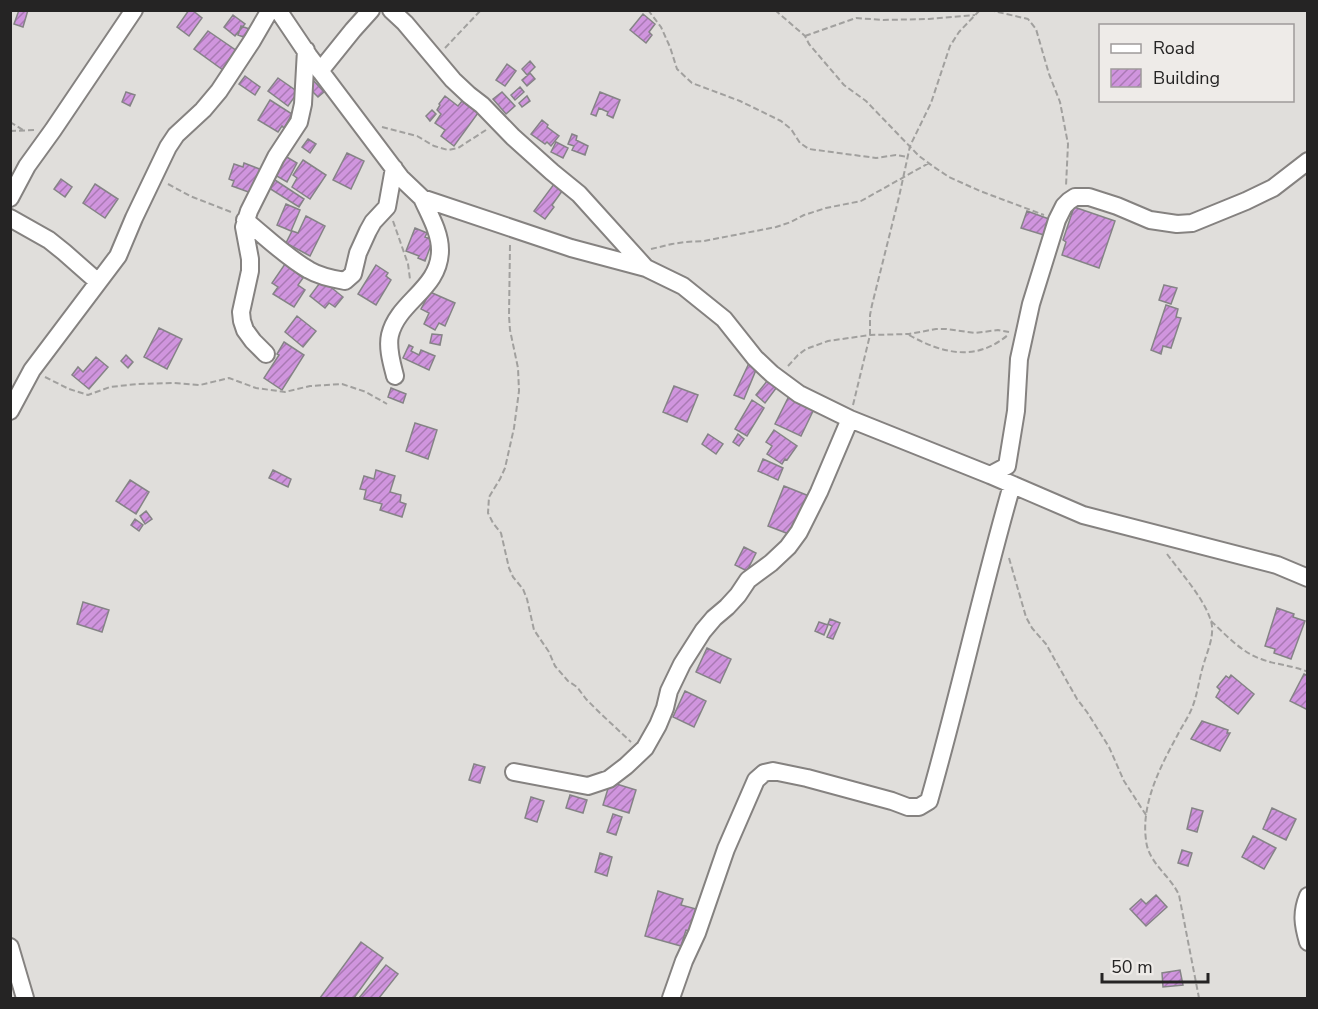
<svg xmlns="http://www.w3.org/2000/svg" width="1318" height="1009" viewBox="0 0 1318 1009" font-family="'Nunito Sans',sans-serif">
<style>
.building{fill:url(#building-hatch);stroke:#858386;stroke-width:1.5}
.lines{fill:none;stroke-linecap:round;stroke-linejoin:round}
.street-casing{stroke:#858280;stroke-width:20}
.path{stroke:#a1a09e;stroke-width:2;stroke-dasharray:6 3;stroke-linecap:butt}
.street{stroke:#fff;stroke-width:16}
</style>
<defs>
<pattern id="building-hatch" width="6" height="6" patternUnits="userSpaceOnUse" patternTransform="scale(1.5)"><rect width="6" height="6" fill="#d095de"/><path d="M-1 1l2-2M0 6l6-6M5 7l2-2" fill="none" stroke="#a979b4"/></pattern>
</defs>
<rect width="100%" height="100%" fill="#e0dedb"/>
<path class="building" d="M 19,10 L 28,10 L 23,27 L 14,24 Z
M 189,10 L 192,10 L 202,18 L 189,36 L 177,27 Z
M 643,14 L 655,24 L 649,32 L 652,35 L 646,43 L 630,30 Z
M 233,15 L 245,24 L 235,36 L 224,27 Z
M 241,26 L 252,30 L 249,39 L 238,35 Z
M 208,31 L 237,51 L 223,70 L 194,49 Z
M 530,61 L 535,67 L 527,75 L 522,69 Z
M 507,64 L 516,71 L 505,86 L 496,80 Z
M 530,73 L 535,79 L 527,86 L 522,80 Z
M 245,76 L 260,87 L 255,95 L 239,84 Z
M 278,78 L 298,92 L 288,106 L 268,91 Z
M 313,80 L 324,92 L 318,97 L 307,86 Z
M 520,87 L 524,92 L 515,100 L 511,95 Z
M 126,92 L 135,95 L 130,106 L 122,102 Z
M 502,92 L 515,106 L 506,114 L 493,99 Z
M 600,92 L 620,100 L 613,118 L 607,115 L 608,112 L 599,108 L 596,116 L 591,114 Z
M 445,96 L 458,106 L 462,101 L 478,113 L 454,146 L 441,136 L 445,130 L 435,123 L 441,114 L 437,110 L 440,105 L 439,104 Z
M 527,96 L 530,101 L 522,107 L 519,103 Z
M 270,100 L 292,114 L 284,128 L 282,126 L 278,132 L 258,120 Z
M 432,110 L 436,114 L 430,121 L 426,116 Z
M 542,120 L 548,125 L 547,127 L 559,136 L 551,146 L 547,142 L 545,144 L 531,134 Z
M 572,134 L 577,136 L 576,140 L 588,146 L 585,155 L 572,150 L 574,146 L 568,144 Z
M 308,139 L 316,144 L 310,153 L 302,147 Z
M 556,142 L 568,148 L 563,158 L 551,152 Z
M 347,153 L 364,161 L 351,189 L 333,180 Z
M 285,156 L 297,163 L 287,182 L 275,175 Z
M 303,160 L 326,175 L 310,199 L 292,187 L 297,178 L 293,175 Z
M 244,163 L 262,170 L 254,194 L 232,186 L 234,181 L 229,179 L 234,164 L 243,167 Z
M 61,179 L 72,187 L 65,197 L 54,189 Z
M 275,180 L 304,199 L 299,207 L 269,188 Z
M 557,180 L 565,187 L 552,205 L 554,207 L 545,219 L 534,211 Z
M 95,184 L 118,199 L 105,218 L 83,203 Z
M 286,204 L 300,210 L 291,231 L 277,225 Z
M 1074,207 L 1115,221 L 1099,268 L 1062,255 L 1066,242 L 1063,240 Z
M 1027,211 L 1049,219 L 1044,235 L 1021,228 Z
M 306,216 L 325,226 L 310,256 L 286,243 L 292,231 L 298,233 Z
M 415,228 L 427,233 L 425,237 L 433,240 L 425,261 L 418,258 L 419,256 L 406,251 Z
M 285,264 L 303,278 L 298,285 L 305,290 L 294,307 L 273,294 L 278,287 L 272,283 Z
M 376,265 L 388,273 L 386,276 L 391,280 L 376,305 L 358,294 Z
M 322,280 L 343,297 L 335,307 L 329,303 L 325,308 L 310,296 Z
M 1164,285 L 1177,288 L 1171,304 L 1159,300 Z
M 430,292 L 455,303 L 445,326 L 439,323 L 435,330 L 424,324 L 429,313 L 421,309 Z
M 1166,305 L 1178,309 L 1176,317 L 1181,318 L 1171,348 L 1163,346 L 1161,354 L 1151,350 Z
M 297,316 L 316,331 L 303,347 L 285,332 Z
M 159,328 L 182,339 L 167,369 L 144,357 Z
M 432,334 L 442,335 L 440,345 L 430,343 Z
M 284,342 L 304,355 L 282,390 L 264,378 L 279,355 L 277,354 Z
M 409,345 L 413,347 L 411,351 L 419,355 L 421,350 L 435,356 L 429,370 L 403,358 Z
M 126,355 L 133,362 L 128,368 L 121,361 Z
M 96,357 L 108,367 L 89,389 L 72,375 L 78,367 L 83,372 Z
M 750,361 L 758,365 L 744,399 L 734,395 Z
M 771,376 L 780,383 L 765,403 L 756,395 Z
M 674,386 L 698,395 L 687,422 L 663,412 Z
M 391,388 L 406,394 L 403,403 L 388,397 Z
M 789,396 L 814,409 L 801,436 L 775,424 Z
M 752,400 L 764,408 L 747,436 L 735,429 Z
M 415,423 L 437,430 L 428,459 L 406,451 Z
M 774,430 L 797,446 L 787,460 L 785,459 L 782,464 L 767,454 L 772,446 L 766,442 Z
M 708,434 L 723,444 L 716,454 L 702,444 Z
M 738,434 L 744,439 L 739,446 L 733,442 Z
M 763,459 L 783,468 L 778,480 L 758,471 Z
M 273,470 L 291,479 L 288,487 L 269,478 Z
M 376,470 L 395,476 L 390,492 L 401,495 L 400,502 L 406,504 L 402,517 L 380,510 L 382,504 L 364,499 L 366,490 L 360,489 L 364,476 L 374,479 Z
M 130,480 L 149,492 L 136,514 L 116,501 Z
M 784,486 L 809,496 L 794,536 L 768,526 Z
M 146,511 L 152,519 L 145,524 L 140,516 Z
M 135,519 L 143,525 L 139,531 L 131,525 Z
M 744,547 L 756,553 L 747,571 L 735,565 Z
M 83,602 L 109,610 L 102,632 L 77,624 Z
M 1277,608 L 1294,614 L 1293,617 L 1305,621 L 1291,659 L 1274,653 L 1275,649 L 1265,646 Z
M 830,619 L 840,623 L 833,639 L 827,637 L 832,626 L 828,624 Z
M 819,622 L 828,625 L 824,635 L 815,631 Z
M 707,648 L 731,659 L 720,683 L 696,672 Z
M 1304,674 L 1308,676 L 1308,710 L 1290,701 Z
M 1231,675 L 1254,694 L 1238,714 L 1216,697 L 1220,690 L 1217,687 L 1226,676 L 1229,678 Z
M 685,691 L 706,701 L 694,727 L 673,717 Z
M 1202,721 L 1228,730 L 1227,733 L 1230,733 L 1220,751 L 1191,739 Z
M 474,764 L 485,767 L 480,783 L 469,780 Z
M 610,782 L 636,790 L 629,813 L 603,805 Z
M 570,795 L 587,800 L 583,813 L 566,808 Z
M 531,797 L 544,801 L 537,822 L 525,818 Z
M 1192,808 L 1203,811 L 1197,832 L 1187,829 Z
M 1272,808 L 1296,819 L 1286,840 L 1263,829 Z
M 613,814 L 622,817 L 616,835 L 607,832 Z
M 1253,836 L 1276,848 L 1264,869 L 1242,857 Z
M 1182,850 L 1192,853 L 1188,866 L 1178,863 Z
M 600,853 L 612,857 L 607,876 L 595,872 Z
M 658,891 L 683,899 L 681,905 L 696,909 L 693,918 L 698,919 L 691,931 L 686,930 L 681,946 L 645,936 Z
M 1156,895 L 1167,907 L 1146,926 L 1130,909 L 1141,899 L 1146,904 Z
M 361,942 L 383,958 L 354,998 L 320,998 Z
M 386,965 L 398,974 L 379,998 L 359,998 Z
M 1180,970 L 1183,985 L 1163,987 L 1162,973 Z"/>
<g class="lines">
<defs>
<path id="street" d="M 278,10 L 309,56 L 401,178 L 422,198 L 571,248 L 646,268 L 683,286 L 724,319 L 755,358 L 772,374 L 799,394 L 850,419 L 990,475 L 1083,515 L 1277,565 L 1308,578
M 391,10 L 405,23 L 453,80 L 469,95 L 482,105 L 513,137 L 552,172 L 579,194 L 645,267
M 320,71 L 353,30 L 371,10
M 10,198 L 27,166 L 53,130 L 134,10
M 10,218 L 49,240 L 64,252 L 98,282
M 245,220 C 266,237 286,257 309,270 C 319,276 333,279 345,281 L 353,274 L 358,253 L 368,231 L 373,222 L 387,207 L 394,168
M 266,354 L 253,341 L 245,330 L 242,321 L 241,312 L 250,271 L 250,259 L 244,227 L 249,211 L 276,157 L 299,122 L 303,104 L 306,50
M 395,376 C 392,364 387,348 390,335 C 398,301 440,289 440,250 C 440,232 429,214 422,198
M 10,411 L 32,370 L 118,256 L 134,218 L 168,147 L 176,135 L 203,110 L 219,91 L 252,41 L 270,10
M 990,475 L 1007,466 L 1016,411 L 1019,359 L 1031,304 L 1057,220 L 1064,206 L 1069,201 L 1075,197 L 1089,197 L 1117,206 L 1150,220 L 1177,224 L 1192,223 L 1246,201 L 1273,188 L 1308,161
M 514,772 L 588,786 L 609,779 L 626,766 L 645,748 L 658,725 L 665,708 L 669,691 L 682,664 L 703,631 L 714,618 L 727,607 L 738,595 L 748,580 L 771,563 L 788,547 L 799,532 L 819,492 L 850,419
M 1308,896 C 1301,913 1303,925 1308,942
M 10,947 L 25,998
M 671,998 L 684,961 L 697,933 L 726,849 L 756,780 L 764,773 L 773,771 L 807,778 L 892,801 L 908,807 L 919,807 L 929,801 C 959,696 982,589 1012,485"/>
</defs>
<use href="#street" class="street-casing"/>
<path class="path" d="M 648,10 L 661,27 L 670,47 L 677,69 L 692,83 L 740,101 L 781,121 L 791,129 L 800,143 L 809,149 L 876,158 L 896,155 L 908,157
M 775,10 L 805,36 L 809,44 L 844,85 L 866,101 L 919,156 L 934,167 L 949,177 L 980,191 L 1044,215
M 989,10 L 1028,19 L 1036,29 L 1049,74 L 1060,102 L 1068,144 L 1066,186
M 805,36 L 856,18 L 883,20 L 929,19 L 975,15
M 445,48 L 481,10
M 10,122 L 23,130
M 382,127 L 417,136 L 434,146 L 448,150 L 458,148 L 486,130
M 10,131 L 35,130
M 168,184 L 190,196 L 231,212
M 393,221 L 408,264 L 410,279
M 510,245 L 509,316 L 510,330 L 518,368 L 519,391 L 514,428 L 505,468 L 500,479 L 489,497 L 488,513 L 493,523 L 501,533 L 509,568 L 513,577 L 523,589 L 527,599 L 534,630 L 549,652 L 555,666 L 568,681 L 577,687 L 586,699 L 600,713 L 631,742
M 651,249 L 672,244 L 685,242 L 704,241 L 776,227 L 791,222 L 804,215 L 826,208 L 861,201 L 929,163
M 909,335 C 943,354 977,362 1009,334
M 788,366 L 798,355 L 806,349 L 828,341 L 870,335 L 909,334 L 936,329 L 946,329 L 975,333 L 998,330 L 1009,332
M 45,377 L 69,389 L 88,395 L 110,387 L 137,384 L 173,383 L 200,385 L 229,378 L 256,388 L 285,392 L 310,386 L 342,384 L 366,392 L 387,404
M 853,405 L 870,335 L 870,315 L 872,305 L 899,197 L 910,146 L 931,103 L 950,46 L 959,32 L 980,10
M 1167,554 C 1181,573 1202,596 1210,618 C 1216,633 1208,649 1204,663 C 1199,678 1198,693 1192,708 C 1188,718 1182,726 1177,736 C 1160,767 1141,804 1146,840 C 1148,863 1170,875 1179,895 L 1199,998
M 1009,558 L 1026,617 L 1032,628 L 1046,644 L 1077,699 L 1087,712 L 1109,747 L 1124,781 L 1146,815
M 1211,621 C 1226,635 1241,652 1261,659 C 1276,665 1292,665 1308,672"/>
<use href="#street" class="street"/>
</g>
<rect width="1318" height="1009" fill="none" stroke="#252424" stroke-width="24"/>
<rect x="1099" y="24" width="195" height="78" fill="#eeebe8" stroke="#9e9b9a" stroke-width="1.5"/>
<rect x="1111" y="44" width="30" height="9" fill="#ffffff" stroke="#9e9b9a" stroke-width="1.5"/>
<text x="1153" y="54" font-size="18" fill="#252424">Road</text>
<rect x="1111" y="69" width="30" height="18" fill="url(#building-hatch)" stroke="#9e9b9a" stroke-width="1.5"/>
<text x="1153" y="84" font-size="18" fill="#252424">Building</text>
<path d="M1102 973v9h106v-9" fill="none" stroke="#252424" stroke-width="3"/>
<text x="1111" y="973" font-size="18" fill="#252424" stroke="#eeebe8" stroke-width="4.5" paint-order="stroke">50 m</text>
</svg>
